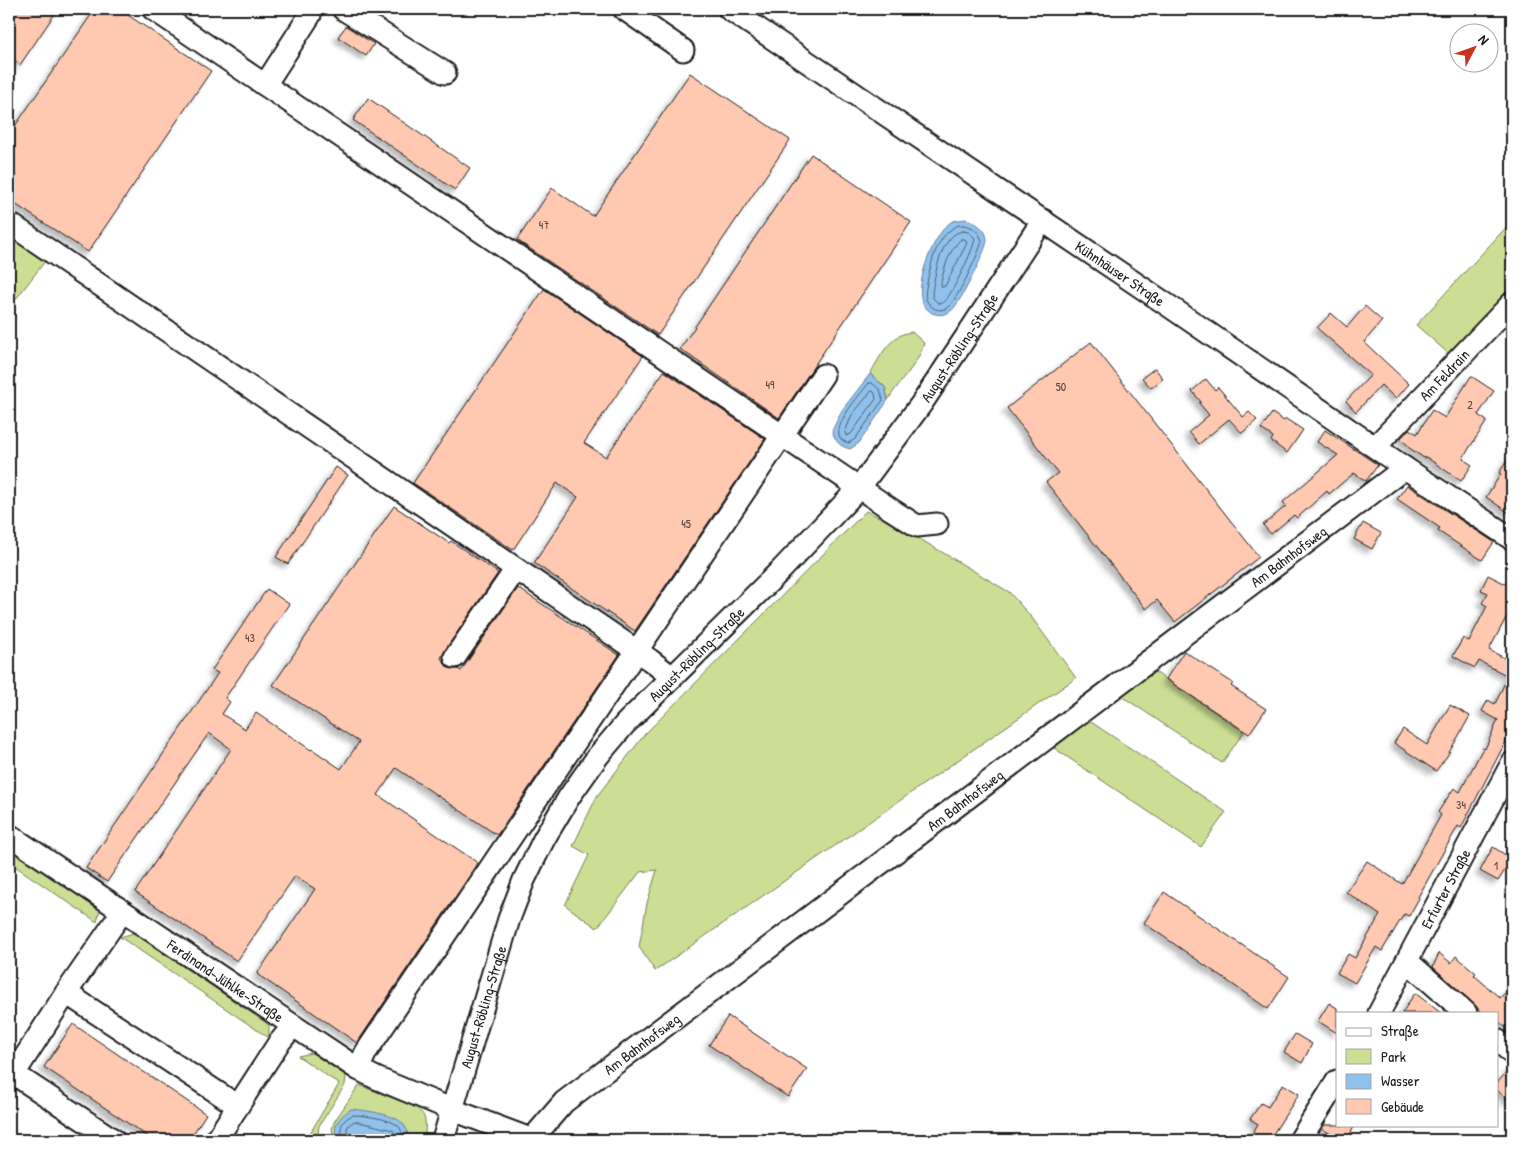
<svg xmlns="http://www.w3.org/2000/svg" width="1521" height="1149" viewBox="0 0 1521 1149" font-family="'Patrick Hand',sans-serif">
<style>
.green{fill:#ccde93;stroke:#747d58}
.water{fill:#90c1ec;stroke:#627f99}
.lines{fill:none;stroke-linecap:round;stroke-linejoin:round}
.shore{stroke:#4a5e6f;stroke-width:1}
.building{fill:#ffc8b1;stroke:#1c1c1c;filter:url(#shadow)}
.minor-casing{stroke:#1c1c1c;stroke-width:25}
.minor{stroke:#fff;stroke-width:21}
.labels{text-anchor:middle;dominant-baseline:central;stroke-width:4;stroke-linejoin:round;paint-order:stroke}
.number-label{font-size:12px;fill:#554741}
.street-label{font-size:15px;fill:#1c1c1c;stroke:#fff}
</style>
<defs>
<filter id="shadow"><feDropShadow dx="-4.5" dy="4.5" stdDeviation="2.5" flood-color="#0004"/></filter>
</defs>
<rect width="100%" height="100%" fill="#fff"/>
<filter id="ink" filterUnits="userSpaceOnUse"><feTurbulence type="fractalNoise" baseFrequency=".02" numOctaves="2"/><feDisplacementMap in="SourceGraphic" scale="10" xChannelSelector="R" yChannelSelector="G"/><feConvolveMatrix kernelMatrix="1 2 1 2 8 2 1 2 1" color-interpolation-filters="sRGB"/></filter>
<g filter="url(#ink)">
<path class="green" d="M 1512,221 L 1512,288 L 1449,354 L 1416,325 Z
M 9,234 L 46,260 L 9,308 Z
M 912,332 L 924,343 C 919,364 899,381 888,400 L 885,387 L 870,374 C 880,357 890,334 912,332 Z
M 866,511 L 898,526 L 1009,592 L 1032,618 L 1076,678 L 655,971 L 639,947 L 647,903 L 657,870 L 640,872 L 597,928 L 565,905 L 589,855 L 573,846 L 597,796 L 645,734 Z
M 1149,668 L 1244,732 L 1222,763 L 1117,693 Z
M 1085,718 L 1226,812 L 1201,847 L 1048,744 Z
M 9,849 L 100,909 L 97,922 L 9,862 Z
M 134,933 L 269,1025 L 269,1038 L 120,937 Z
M 312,1053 L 346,1076 L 345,1085 L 319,1126 L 318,1133 L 318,1140 L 306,1140 L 339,1084 L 298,1056 Z
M 359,1085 L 413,1106 C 426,1114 426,1119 425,1133 L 427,1134 L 426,1140 L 334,1140 L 332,1129 L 334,1122 Z"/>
<path class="water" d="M 966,219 C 975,222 987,229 987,240 C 987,249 960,303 953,309 C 947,315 940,316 932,313 C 928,310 923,306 922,301 C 915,283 934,233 951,222 C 955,220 961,220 966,219 Z
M 870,374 L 885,387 L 888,400 L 859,443 L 850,449 C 839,446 836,442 832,431 L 842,410 Z
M 351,1109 C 363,1110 393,1114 401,1122 C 407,1127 408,1133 408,1140 L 338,1140 C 331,1126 339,1117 351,1109 Z"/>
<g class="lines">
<path class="shore" d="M 959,225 C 970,224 979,230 982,241 C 979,253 958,298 949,306 C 942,313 932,310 927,301 C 924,295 926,289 927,283 C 931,263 937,233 959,225 Z
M 964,231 L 968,232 L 975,238 C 975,247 952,294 945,301 C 942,304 941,303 938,303 L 933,298 L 932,293 C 935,275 941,232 964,231 Z
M 961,239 L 965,239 L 967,243 L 945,286 L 942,287 L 941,285 L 941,282 C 945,265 949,251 961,239 Z
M 869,383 L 872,383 L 880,390 L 883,400 L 855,439 L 849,443 C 820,437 861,394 869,383 Z
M 872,391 L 875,393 L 876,399 L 851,434 L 846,436 L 845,432 L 852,415 Z
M 342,1140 C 340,1127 340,1121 353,1115 C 363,1115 390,1119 397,1125 C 402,1129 403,1135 403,1140
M 349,1140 C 348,1130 343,1127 355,1121 L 393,1130 L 396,1135 L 397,1140"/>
</g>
<path class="building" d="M 9,9 L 58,9 L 20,65 L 9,57 Z
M 95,9 L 119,9 L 211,71 L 88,252 L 9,200 L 9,135 Z
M 346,26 L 374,44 L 366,56 L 338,37 Z
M 690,73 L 790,140 L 658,335 L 517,240 L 552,188 L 593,216 Z
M 368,98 L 470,168 L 455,190 L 353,120 Z
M 811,154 L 911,222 L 779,418 L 680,349 Z
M 544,289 L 643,356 L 584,443 L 606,457 L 664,371 L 765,439 L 635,631 L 534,563 L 578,497 L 557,483 L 513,550 L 413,483 Z
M 1365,306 L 1382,321 L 1364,342 L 1409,384 L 1396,399 L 1381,385 L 1356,412 L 1346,401 L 1371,375 L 1317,328 L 1331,313 L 1347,327 Z
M 1091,342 L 1259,557 L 1175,622 L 1157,600 L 1146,609 L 1046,482 L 1058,473 L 1007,408 Z
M 1155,368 L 1163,379 L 1151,388 L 1142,378 Z
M 1471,376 L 1494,391 L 1478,415 L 1487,421 L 1464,456 L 1463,459 L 1472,465 L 1461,481 L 1426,457 L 1424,458 L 1408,447 L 1409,446 L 1400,439 L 1409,429 L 1417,434 L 1432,410 L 1445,418 Z
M 1206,379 L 1215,390 L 1218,387 L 1243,417 L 1249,412 L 1257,420 L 1242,433 L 1229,419 L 1199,444 L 1189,432 L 1209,415 L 1199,403 L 1201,402 L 1192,391 Z
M 1272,413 L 1284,421 L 1286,419 L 1303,430 L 1287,453 L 1271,441 L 1273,437 L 1261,429 Z
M 1325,430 L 1378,465 L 1366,481 L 1354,473 L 1329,494 L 1327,491 L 1297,518 L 1294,515 L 1271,534 L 1263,525 L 1286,506 L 1283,502 L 1338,455 L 1317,442 Z
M 1512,453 L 1512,515 L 1486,497 L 1501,474 L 1499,473 Z
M 336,467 L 348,475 L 288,564 L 276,557 Z
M 1407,485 L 1494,542 L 1482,560 L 1438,531 L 1440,528 L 1397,499 Z
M 394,506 L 449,543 L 451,541 L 498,573 L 445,650 L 441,658 L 448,668 L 453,669 L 458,669 L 461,671 L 518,588 L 619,655 L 497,835 L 396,768 L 378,795 L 478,863 L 357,1043 L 257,974 L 315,889 L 295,876 L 237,961 L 135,892 L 231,749 L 209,733 L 107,882 L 86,868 L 218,673 L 212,670 L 267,589 L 289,604 L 225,698 L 230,702 L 222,714 L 245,729 L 256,713 L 311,750 L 312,749 L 341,769 L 359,742 L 273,685 Z
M 1363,523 L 1381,533 L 1372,549 L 1354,539 Z
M 1488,575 L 1512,587 L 1512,618 L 1507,616 L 1489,650 L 1512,662 L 1512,741 L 1507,739 L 1461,828 L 1458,826 L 1418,897 L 1419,898 L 1409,916 L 1404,914 L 1382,951 L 1376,947 L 1355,983 L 1337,973 L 1348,954 L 1355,958 L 1380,915 L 1346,892 L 1367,861 L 1402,884 L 1441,815 L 1438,812 L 1454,788 L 1460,792 L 1483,748 L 1485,749 L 1498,720 L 1482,711 L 1488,700 L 1495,704 L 1508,676 L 1479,661 L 1475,668 L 1453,656 L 1463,638 L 1469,641 L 1487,606 L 1482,603 L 1488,593 L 1481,590 Z
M 1184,651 L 1233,683 L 1231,686 L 1266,709 L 1249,734 L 1166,679 Z
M 1450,705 L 1470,716 L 1447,756 L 1436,771 L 1394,743 L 1403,729 L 1427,745 Z
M 1493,847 L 1512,859 L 1498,881 L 1480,871 Z
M 1164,892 L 1289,977 L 1268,1009 L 1144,923 Z
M 1439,953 L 1451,963 L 1456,956 L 1476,973 L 1474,975 L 1500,998 L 1512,986 L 1512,1019 L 1505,1027 L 1497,1020 L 1497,1013 L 1482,1013 L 1474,1004 L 1433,967 Z
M 1415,993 L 1441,1013 L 1402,1013 Z
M 1329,1003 L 1337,1008 L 1337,1033 L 1318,1021 Z
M 728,1016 L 807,1069 L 788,1097 L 709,1045 Z
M 73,1024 L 206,1114 L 189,1140 L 153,1140 L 44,1067 Z
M 1295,1034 L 1312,1044 L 1302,1063 L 1284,1052 Z
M 1512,1066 L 1512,1104 L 1497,1090 L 1497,1083 Z
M 1283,1084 L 1299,1094 L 1269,1140 L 1248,1140 L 1258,1124 L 1250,1119 L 1261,1103 L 1268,1107 Z
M 1324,1125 L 1355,1125 L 1347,1140 L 1342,1140 L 1322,1129 Z"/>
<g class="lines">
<defs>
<g id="minor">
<path d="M 153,9 L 265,85"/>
<path d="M 343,9 L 445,73"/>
<path d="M 624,9 L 683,50"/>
<path id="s1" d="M 729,9 L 1169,306 L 1405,468 L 1512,539"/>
<path d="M 310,15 L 265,85 L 892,510 L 917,526 L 937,524"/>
<path d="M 9,223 L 650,660 L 672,677"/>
<path id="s2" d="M 1375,447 L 1512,303"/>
<path d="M 455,657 L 516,569"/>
<path id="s3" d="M 9,835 L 358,1069 L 376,1078 L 453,1110 L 533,1140"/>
<path d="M 1407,961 L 1466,1013"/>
<path d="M 66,993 L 122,912"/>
<path id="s4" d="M 1379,1013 L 1512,763"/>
<path d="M 1497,1040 L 1512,1053"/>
<path d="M 358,1069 L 366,1052 L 823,375"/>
<path id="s5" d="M 532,1139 L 564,1102 L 1405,468"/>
<path d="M 114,1140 L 14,1074 L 66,993 L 238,1106"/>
<path d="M 216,1140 L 278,1044 L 293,1026"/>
<path id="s6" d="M 443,1140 L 509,919 L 524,880 L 544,839 L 569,797 L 598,756 L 625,724 L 782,569 L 859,488 L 922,403 L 958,349 L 1043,220"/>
<path d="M 1300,1140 L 1337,1081"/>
</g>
</defs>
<use href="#minor" class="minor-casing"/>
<use href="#minor" class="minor"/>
</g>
</g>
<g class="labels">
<g class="number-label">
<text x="544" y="224">47</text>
<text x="770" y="384">49</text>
<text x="1061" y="386">50</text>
<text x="1470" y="404">2</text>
<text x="686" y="523">45</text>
<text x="250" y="637">43</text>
<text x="1461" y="804">34</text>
<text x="1496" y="865">1</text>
</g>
<g class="street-label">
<text stroke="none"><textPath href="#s1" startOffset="472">Kühnhäuser Straße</textPath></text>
<text stroke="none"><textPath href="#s6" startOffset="964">August-Röbling-Straße</textPath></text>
<text stroke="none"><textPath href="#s2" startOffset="100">Am Feldrain</textPath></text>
<text stroke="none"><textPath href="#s5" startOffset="956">Am Bahnhofsweg</textPath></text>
<text stroke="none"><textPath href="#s6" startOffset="559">August-Röbling-Straße</textPath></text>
<text stroke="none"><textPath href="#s5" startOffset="551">Am Bahnhofsweg</textPath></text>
<text stroke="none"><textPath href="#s4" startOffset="141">Erfurter Straße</textPath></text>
<text stroke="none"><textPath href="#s3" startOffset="261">Ferdinand-Jühlke-Straße</textPath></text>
<text stroke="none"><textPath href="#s6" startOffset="139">August-Röbling-Straße</textPath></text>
<text stroke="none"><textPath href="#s5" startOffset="146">Am Bahnhofsweg</textPath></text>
</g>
</g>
<rect width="1521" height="1149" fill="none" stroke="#fff" stroke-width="30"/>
<rect x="15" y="15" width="1491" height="1119" fill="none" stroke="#1c1c1c" stroke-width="2" filter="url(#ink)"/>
<rect x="1336" y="1012" width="162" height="115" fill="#ffffff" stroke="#a4a4a4"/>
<rect x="1346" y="1028" width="25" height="8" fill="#ffffff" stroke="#a4a4a4"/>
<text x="1381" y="1036" font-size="15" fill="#1c1c1c">Straße</text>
<rect x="1346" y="1049" width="25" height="15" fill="#ccde93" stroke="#a4a4a4"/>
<text x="1381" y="1062" font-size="15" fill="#1c1c1c">Park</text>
<rect x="1346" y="1074" width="25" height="15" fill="#90c1ec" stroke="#a4a4a4"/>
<text x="1381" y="1086" font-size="15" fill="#1c1c1c">Wasser</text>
<rect x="1346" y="1099" width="25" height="15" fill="#ffc8b1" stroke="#a4a4a4"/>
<text x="1381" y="1112" font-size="15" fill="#1c1c1c">Gebäude</text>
<g transform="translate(1474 48) rotate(49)"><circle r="24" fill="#ffffff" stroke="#a4a4a4"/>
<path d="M0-4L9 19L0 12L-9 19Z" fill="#c8321e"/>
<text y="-8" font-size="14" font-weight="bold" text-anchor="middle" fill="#1c1c1c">N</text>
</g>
</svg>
